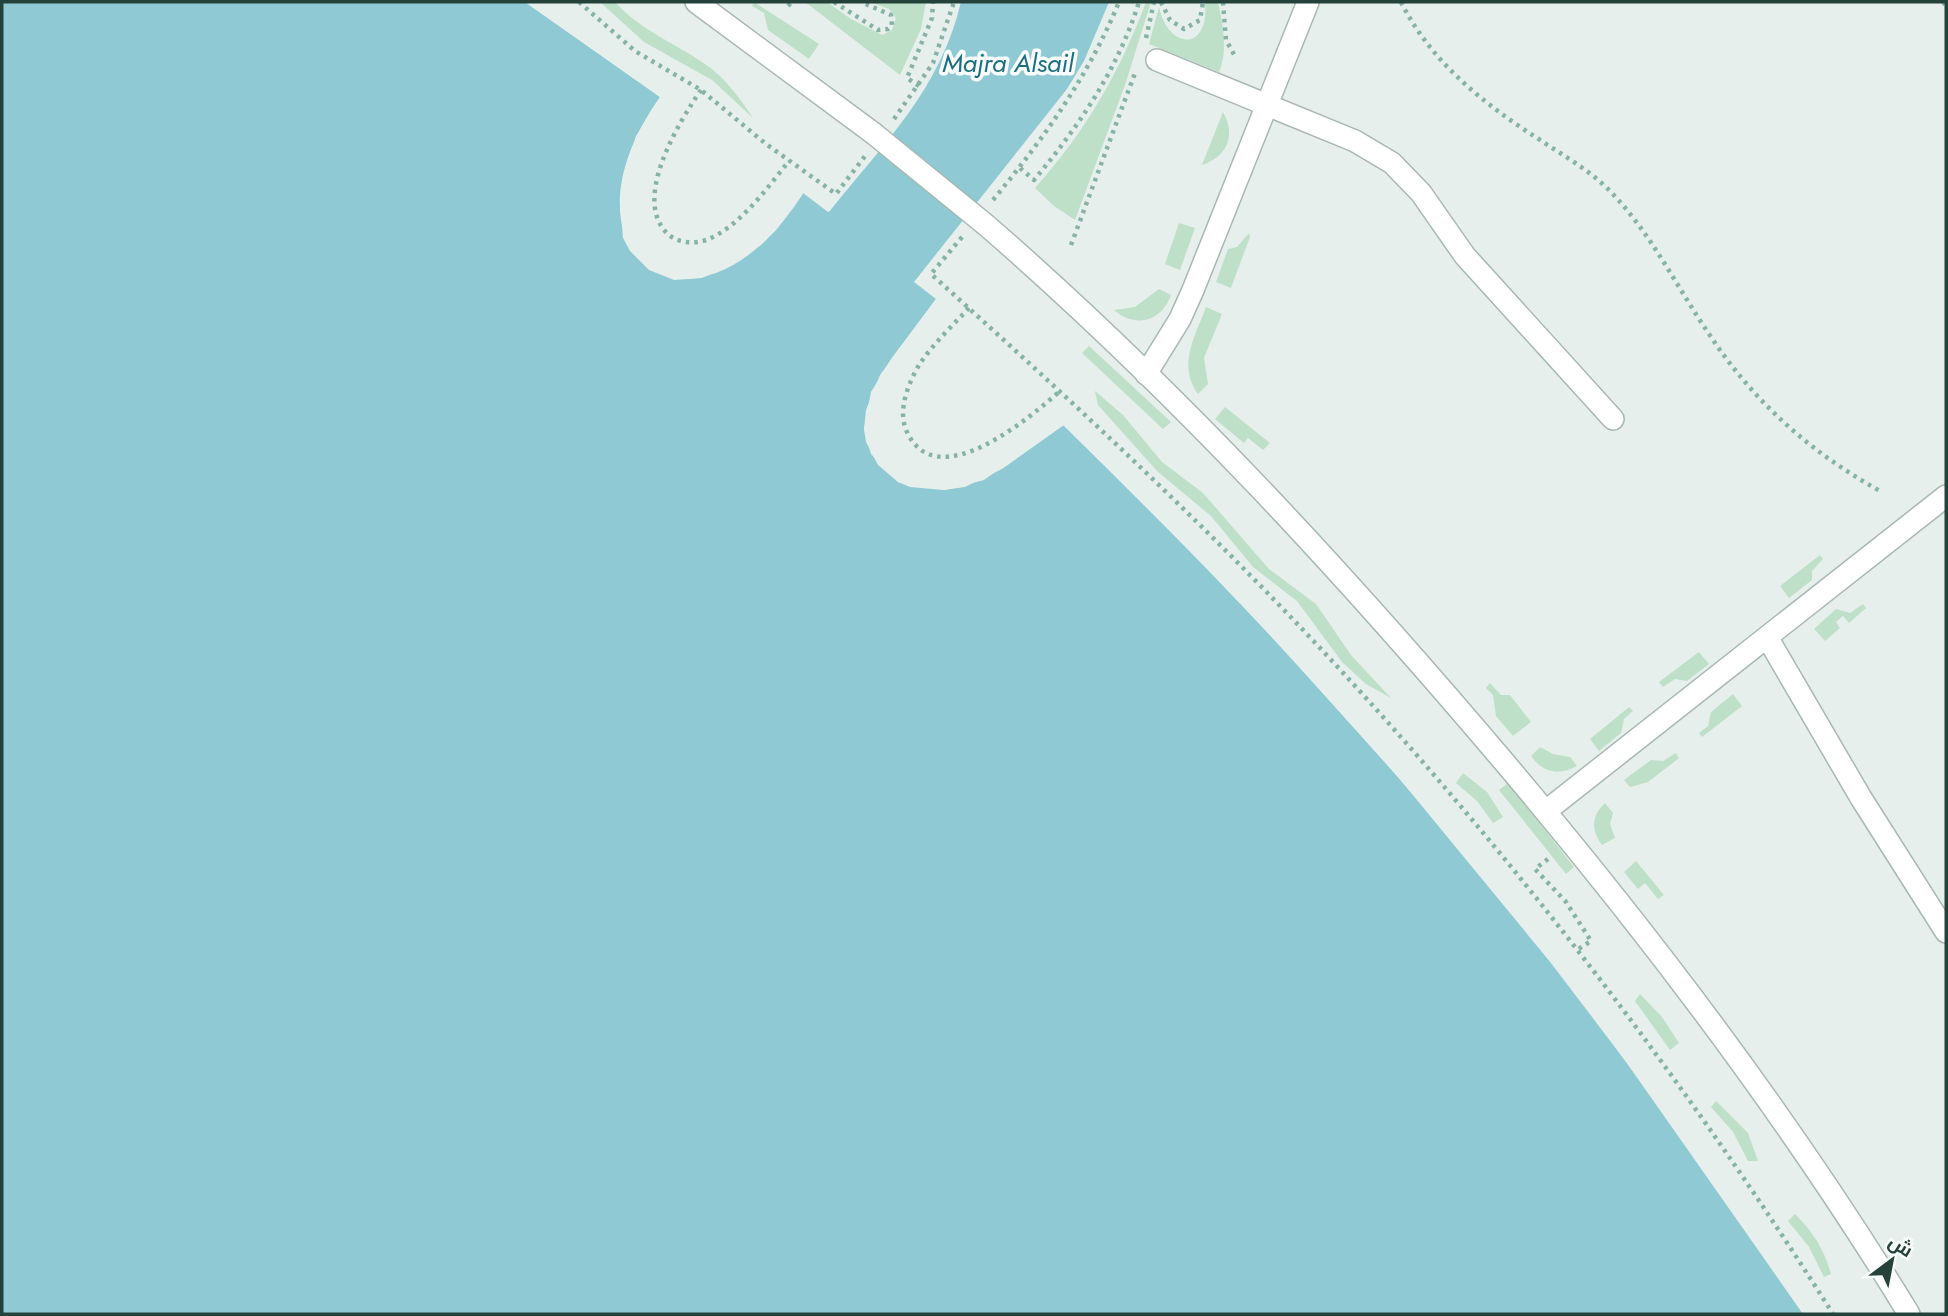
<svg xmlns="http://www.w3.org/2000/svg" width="1948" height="1316" viewBox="0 0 1948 1316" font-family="Jost,Cairo,sans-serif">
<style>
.green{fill:#bfe0c8}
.water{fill:#8ec9d4}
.pier{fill:#e6efeb}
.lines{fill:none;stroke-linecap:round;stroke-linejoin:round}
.minor-casing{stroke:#a8b8b2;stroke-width:24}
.path{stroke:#86b3a5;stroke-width:4.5;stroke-dasharray:3.5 5;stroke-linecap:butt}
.minor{stroke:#fff;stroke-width:21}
.minor-bridge-casing{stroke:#a8b8b2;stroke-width:24;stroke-linecap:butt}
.minor-bridge{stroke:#fff;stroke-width:21}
.labels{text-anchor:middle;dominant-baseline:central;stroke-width:7;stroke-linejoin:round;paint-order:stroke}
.water-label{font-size:26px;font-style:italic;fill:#1c6f80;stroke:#f7fbf9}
</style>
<rect width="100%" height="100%" fill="#e6efeb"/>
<path class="green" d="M 600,2 L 615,2 C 643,33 679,44 712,69 C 729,83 741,100 753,118 L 712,80 L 644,42 Z
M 754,2 L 819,44 L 809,59 L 768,30 L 764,13 L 752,6 Z
M 805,2 L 827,2 L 851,19 L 882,35 L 892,30 L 896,18 L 889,9 L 870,2 L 926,2 L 921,29 L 900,75 Z
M 1146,2 L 1151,2 L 1125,85 L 1075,220 L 1054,206 L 1035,188 C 1085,132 1120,72 1146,2 Z
M 1205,2 L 1218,2 C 1223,24 1228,52 1219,72 L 1149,44 L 1159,7 C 1168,50 1210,52 1205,2 Z
M 1223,112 C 1237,136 1226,157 1202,165 Z
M 1179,223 L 1195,228 L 1180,270 L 1165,264 Z
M 1249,233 L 1250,237 L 1231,288 L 1216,282 L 1228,249 L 1237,247 Z
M 1159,289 L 1171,295 C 1162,321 1136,329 1114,310 L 1135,307 Z
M 1206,307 L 1222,314 L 1204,358 L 1208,384 L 1198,394 C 1177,365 1195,337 1206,307 Z
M 1089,346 L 1171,422 L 1163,429 L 1082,353 Z
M 1095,391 L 1123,415 L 1162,462 L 1203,493 L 1269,569 L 1316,604 L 1351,655 L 1391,698 L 1366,684 L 1342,662 L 1297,601 L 1253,567 L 1211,516 L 1158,472 L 1098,405 Z
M 1225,407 L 1270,443 L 1263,450 L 1248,438 L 1244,443 L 1215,419 Z
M 1820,555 L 1823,559 L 1812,571 L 1812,580 L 1789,598 L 1780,586 Z
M 1863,604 L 1866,608 L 1849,623 L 1843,616 L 1836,622 L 1840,628 L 1825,641 L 1814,629 L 1836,609 L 1850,613 Z
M 1699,652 L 1709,664 L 1687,681 L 1675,679 L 1663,687 L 1659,682 Z
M 1490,683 L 1501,695 L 1510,695 L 1531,722 L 1513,736 L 1496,716 L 1493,695 L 1486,688 Z
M 1733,694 L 1742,706 L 1702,737 L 1699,733 L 1708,726 L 1711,712 Z
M 1629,707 L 1633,711 L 1624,719 L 1621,733 L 1599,751 L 1590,739 Z
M 1540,747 L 1553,754 L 1570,757 L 1577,766 C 1559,776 1543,773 1531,756 Z
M 1676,753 L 1679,758 L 1648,782 L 1630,787 L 1624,780 L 1651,760 L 1663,761 Z
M 1463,773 L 1487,792 L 1503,817 L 1493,823 L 1477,801 L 1456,783 Z
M 1508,783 L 1574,867 L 1566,874 L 1499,790 Z
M 1605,803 L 1613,813 L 1610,824 L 1615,838 L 1602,845 C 1591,830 1591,816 1605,803 Z
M 1636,861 L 1664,895 L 1658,899 L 1645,883 L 1638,889 L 1624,872 Z
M 1640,994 L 1662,1017 L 1679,1043 L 1670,1050 L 1635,1001 Z
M 1716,1101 L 1748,1133 L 1758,1161 L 1748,1161 L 1733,1132 L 1711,1107 Z
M 1795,1214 C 1813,1232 1824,1249 1831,1274 L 1824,1277 L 1809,1247 L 1788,1221 Z"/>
<path class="water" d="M 2,2 L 525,2 L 660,97 C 547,256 697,362 804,192 L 829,212 C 884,143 940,90 961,2 L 1109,2 L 1084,61 L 1067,89 L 914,282 L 936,299 L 880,375 L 866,410 L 864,429 L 871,454 L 898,482 L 944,490 L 984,480 L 1063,425 C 1179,538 1290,653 1396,775 C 1545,944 1677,1127 1803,1314 L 2,1314 Z"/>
<path class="pier" d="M 525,2 L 531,2 L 549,14 L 663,96 L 639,137 L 626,180 L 623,202 L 627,237 L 633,249 L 651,267 L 675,276 L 701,274 L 722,266 L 759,242 L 775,227 L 802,189 L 828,207 L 836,197 L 839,199 L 828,212 L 803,193 L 777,229 L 761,245 L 723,269 L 702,278 L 674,280 L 649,270 L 630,251 L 623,238 L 620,202 L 623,179 L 636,136 L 660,97 Z
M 936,299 L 939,302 L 894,361 L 875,393 L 867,429 L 869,441 L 881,463 L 900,479 L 911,483 L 944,487 L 964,484 L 1000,466 L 1061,422 L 1066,422 L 1239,596 L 1401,775 L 1478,867 L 1627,1057 L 1806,1314 L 1803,1314 L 1624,1059 L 1551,963 L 1398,777 L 1237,598 L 1064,425 L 1002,469 L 965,487 L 944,490 L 910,487 L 898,482 L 878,465 L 866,442 L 864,429 L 871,392 L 891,359 Z"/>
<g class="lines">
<defs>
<path id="minor" d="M 696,2 L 873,133
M 1157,60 L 1355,141 L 1392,163 L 1421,193 L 1465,256 L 1613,419
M 986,225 C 1175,389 1344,573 1505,763 C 1653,938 1790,1119 1909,1314
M 1146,374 L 1180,319 L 1193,290 L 1308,2
M 1767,637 L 1861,798 L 1946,932
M 1546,811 L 1946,496"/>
</defs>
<use href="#minor" class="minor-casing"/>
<path class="path" d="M 579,2 L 635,51 L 701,90 L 766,144 L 836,194 L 865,156
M 834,2 L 878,30 L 888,29 L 892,25 L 891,15 L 861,2
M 1161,2 L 1170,20 L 1184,29 L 1200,20 L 1203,2
M 1223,2 L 1226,40 L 1236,58
M 1401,2 C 1430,60 1480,101 1534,136 C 1559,153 1585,167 1607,188 C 1649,230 1674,282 1707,331 C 1752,400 1808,451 1880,491
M 1943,2 L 1946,6
M 788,6 L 792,2
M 1146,38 L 1154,2
M 919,86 L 907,78 L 932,18 L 933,2
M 701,90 C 679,122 630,201 669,235 C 680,244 696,244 709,239 C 742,224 767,188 789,161
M 894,119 L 933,63 L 954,2
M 1020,168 L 1034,180 C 1079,126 1118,69 1139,2
M 993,200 C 1044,138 1088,77 1119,2
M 962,237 L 931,274 C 1074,403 1215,533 1345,675 C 1526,872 1690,1088 1833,1314
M 1071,245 L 1135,73
M 969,308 C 952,326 933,344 919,365 C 908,384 897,411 907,432 C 937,497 1031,417 1061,390
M 1548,859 L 1535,869 L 1566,902 L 1591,941 L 1577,950"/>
<use href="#minor" class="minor"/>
<defs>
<path id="minor-bridge" d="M 873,133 L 986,225"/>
</defs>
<use href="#minor-bridge" class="minor-bridge-casing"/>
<use href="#minor-bridge" class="minor-bridge"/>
</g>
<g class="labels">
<g class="water-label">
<text x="1008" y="63">Majra Alsail</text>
</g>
</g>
<rect width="1948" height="1316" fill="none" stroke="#24423a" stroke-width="7"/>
<g transform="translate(1892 1260) rotate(32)" stroke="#f7fbf9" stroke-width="5" paint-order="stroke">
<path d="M0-5L12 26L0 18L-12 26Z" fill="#24423a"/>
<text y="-10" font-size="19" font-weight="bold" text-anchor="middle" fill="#24423a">ش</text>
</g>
</svg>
